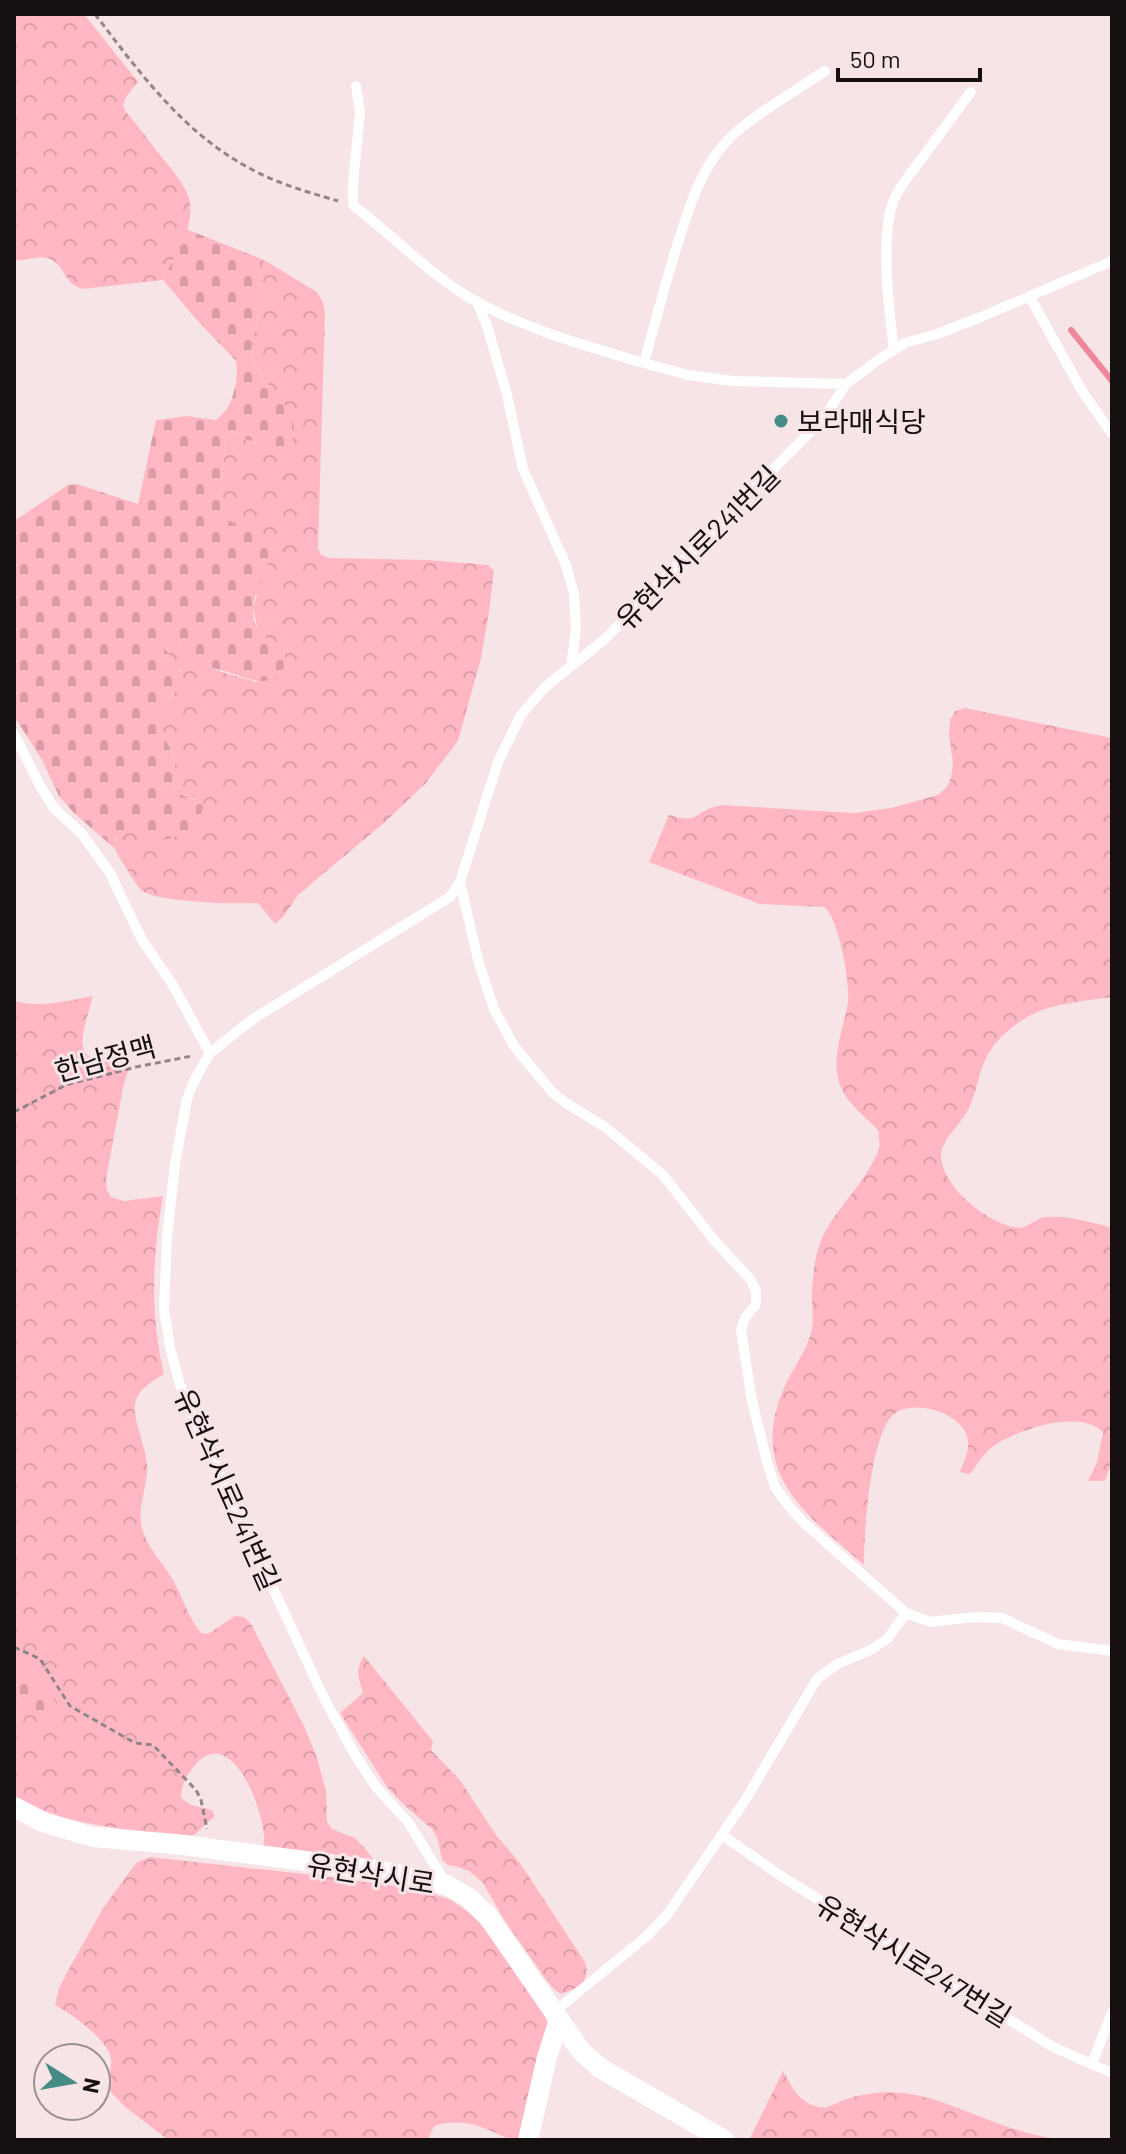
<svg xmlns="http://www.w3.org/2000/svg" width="1126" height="2154" viewBox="0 0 1126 2154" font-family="Barlow,'Noto Sans KR',sans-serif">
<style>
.forest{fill:url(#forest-crowns)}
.cemetery{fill:url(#cemetery-stones)}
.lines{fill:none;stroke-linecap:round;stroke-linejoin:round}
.stream{stroke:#ef879b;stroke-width:6}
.path{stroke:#928587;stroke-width:3;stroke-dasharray:6 4;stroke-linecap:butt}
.lane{stroke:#fff;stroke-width:10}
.street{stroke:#fff;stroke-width:20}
.poi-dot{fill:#458c86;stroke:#f6e4e7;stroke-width:3}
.labels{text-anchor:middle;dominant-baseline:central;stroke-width:6;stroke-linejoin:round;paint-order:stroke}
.poi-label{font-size:28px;fill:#150f10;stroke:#f6e4e7;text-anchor:start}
.street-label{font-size:28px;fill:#150f10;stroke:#f6e4e7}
</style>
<defs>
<pattern id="forest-crowns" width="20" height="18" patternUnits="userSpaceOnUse" patternTransform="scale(2)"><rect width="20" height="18" fill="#ffb8c3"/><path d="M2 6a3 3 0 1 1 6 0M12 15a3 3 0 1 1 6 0" fill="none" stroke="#da9da6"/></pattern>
<pattern id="cemetery-stones" width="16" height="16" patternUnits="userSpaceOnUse" patternTransform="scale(2)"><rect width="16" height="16" fill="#ffb8c3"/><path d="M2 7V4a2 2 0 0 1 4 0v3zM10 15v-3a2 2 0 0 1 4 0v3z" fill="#da9da6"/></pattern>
</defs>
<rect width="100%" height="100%" fill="#f6e4e7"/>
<path class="forest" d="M 14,14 L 84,14 L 138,82 L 126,97 L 123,105 L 126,112 C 139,126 149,142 161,156 C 171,169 184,183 189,198 C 196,225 176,257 163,280 L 83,289 C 63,284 66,265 48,258 C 37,255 26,262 14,260 Z
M 264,260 L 317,292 L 323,302 L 325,314 L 318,548 L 321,555 L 329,558 L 427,560 L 478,564 L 488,565 L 494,571 L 489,612 L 481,658 L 458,741 L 425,784 L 385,822 L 298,895 L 284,916 L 275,924 L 258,903 C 237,904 153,903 140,889 C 134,882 128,871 123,863 C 113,848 111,844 121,830 L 133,829 L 157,840 L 183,833 L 196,800 L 179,794 L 173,789 C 176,778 176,763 172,751 C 167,740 155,729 157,716 C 158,706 167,703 172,696 C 178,689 179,680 180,671 L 160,646 L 169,642 L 178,642 C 196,668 227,673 256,682 L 285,656 L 258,630 L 253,608 L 257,595 L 227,521 L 222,516 L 220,506 L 226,436 L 234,432 L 256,444 L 269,386 C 262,376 253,365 252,353 C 250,341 255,332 257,322 C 262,300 253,282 264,260 Z
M 965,708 L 1112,738 L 1112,997 C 1085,1001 1054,1003 1029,1016 C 1015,1024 1001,1036 992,1048 C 979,1066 978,1090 968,1110 C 961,1125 940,1140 941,1157 C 943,1182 970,1206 989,1217 C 998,1222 1014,1230 1024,1227 C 1032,1224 1037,1218 1046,1217 C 1067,1215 1092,1222 1112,1228 L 1112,1461 L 1105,1481 L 1088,1481 L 1097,1462 L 1103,1432 C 1080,1408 1013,1430 990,1449 C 982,1456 976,1466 970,1474 L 960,1472 C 964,1461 971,1448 967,1436 C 960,1412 912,1398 893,1415 C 870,1437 864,1532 864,1565 C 806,1514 747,1474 784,1388 C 792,1369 805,1354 811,1333 C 814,1321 812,1309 812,1296 C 812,1278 815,1253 823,1236 C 837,1207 868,1180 879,1148 C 880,1143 879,1136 878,1130 C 864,1116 845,1102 839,1082 C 831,1057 844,1027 848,1002 C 850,983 839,917 824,907 L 760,904 L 649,862 L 669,815 C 702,825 692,811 721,805 L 854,813 L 891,808 L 938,795 L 946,788 L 951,778 L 953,763 L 949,735 L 950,720 L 955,711 Z
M 93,996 C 80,1042 68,1068 131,1060 L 123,1088 L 106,1179 L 107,1190 L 111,1197 L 124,1201 L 163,1196 C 152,1256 150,1316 164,1374 C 152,1382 138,1389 135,1404 C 132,1416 146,1448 147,1464 C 149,1486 135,1509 143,1531 C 147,1546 163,1564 172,1578 C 182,1596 188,1617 201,1633 L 208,1634 L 235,1616 L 244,1617 L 251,1624 L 305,1728 L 317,1758 L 326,1791 L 327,1822 L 332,1829 L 355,1838 L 364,1847 L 373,1859 L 371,1867 L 263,1850 C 263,1846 264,1842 264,1837 C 263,1809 232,1725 196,1764 C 187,1774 181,1785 181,1798 L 191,1805 L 212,1810 L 215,1816 L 194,1835 L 182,1836 C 125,1829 66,1826 14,1797 L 14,1001 C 41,1008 66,1001 93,996 Z
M 364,1656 L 433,1741 L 431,1750 L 460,1780 L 496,1835 L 520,1863 L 585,1962 C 591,1982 579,1988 561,1994 L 555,1990 L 547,1981 L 503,1918 L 483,1883 L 469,1871 L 458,1867 L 448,1865 L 442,1860 L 438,1840 L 433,1830 L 403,1804 L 387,1787 L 340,1713 L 363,1693 C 358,1676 355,1671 364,1656 Z
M 150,1857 L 314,1875 L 395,1886 L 433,1894 L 451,1900 L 468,1912 L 486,1929 L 546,2017 L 548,2025 L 520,2140 C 509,2140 503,2137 494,2132 C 473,2123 457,2119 434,2126 L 428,2140 L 168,2140 L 124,2106 L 104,2085 C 108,2077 112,2068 111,2059 C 108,2039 71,2014 55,2005 L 59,1988 L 70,1967 L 103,1908 L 136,1863 Z
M 783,2071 C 791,2085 798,2101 815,2106 C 827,2110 833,2104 844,2100 C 862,2093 885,2091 904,2093 C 937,2097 966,2112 997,2123 C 1018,2131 1040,2136 1062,2140 L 749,2140 Z"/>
<path class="cemetery" d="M 186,229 L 264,260 C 254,280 261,293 258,314 C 257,331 247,345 254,362 C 265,391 303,408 292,442 C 270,455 255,443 234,432 L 226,436 L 220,506 C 224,535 253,513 265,538 C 278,565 255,583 253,608 C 252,639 277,639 285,658 C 287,663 286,665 283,669 C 271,690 245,678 228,672 C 198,663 197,669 178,642 L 169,642 L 161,646 C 178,661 189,678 170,698 C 164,705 157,708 157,718 C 156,731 168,741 172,752 C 176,764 176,778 173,789 C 182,798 194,797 203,806 C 202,825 177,840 159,840 C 146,839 138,829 122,830 L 115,839 L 114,848 L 73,812 L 59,796 L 42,760 L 14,716 L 14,521 L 68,485 L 77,484 L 138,504 L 156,420 L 187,416 L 216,420 C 233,408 239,381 236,361 L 197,320 L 163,280 L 184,239 Z
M 14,1665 L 26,1668 L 50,1691 L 56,1703 L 53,1717 L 14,1702 Z"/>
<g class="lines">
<path class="stream" d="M 1071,330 L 1112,381"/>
<path class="path" d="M 95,14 C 139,72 184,134 251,169 C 278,184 308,192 338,201
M 14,1112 L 66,1085 L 136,1067 L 192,1056
M 14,1647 L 40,1659 L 70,1706 L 135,1743 L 153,1745 L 196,1790 L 201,1800 L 207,1829"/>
<path class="lane" d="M 825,71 C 797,90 760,111 735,133 C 700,164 689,209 675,252 C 664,289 654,326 644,363 L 688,375 L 732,381 L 846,384 L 878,360 L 905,343 L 937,334 L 981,317 L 1112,261
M 356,86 L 360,112 L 353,183 L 353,205 C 392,235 427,272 470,298 C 522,328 586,346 644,363
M 1029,296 L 1084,394 L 1112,434
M 477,301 L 488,329 L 507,395 L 523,469 L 566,565 L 574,594 L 576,630 L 571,666
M 894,350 C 889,312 880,238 893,202 C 899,187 910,174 920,161 C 937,138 954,114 971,92
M 14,734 L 39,784 L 54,808 L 82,834 L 110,873 L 142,940 L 171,982 L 210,1053
M 460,882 L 478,960 L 494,1009 L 514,1046 L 553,1093 L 569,1105 L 605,1127 L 663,1175 L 714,1240 L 751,1280 L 756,1291 L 756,1304 L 745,1318 L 741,1330 L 752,1401 L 767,1462 L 775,1487 L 788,1505 L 803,1522 L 906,1613 L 930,1622 L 976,1617 L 1002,1618 L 1058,1644 L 1112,1651
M 722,1835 L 781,1876 L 1053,2047 L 1112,2073
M 447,1885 L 408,1822 L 376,1787 L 355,1755 L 325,1700 L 191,1412 L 179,1382 L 170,1347 L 164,1309 L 167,1237 L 175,1164 L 187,1099 L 195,1079 L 210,1053 L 253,1019 L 450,897 L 460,882 L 498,762 L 521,715 L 545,687 L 604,640 L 823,419 L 846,384
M 554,2012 L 648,1935 L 667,1915 L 744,1802 L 817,1679 L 837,1664 L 871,1650 L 888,1638 L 906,1613
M 1092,2064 L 1112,2012"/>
<path class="street" d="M 14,1807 L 45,1823 L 93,1837 L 175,1844 L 382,1871 L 447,1885 L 469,1898 L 487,1915 L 581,2051 L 600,2068 L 724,2140
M 528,2140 L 547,2057 L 559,2020"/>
</g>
<circle class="poi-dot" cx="781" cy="421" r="8"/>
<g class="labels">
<g class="poi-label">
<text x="797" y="421">보라매식당</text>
</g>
<g class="street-label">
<text transform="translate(697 547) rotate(-45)">유현삭시로241번길</text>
<text transform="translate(105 1058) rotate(-15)">한남정맥</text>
<text transform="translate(228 1489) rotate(66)">유현삭시로241번길</text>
<text transform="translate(371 1873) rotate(9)">유현삭시로</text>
<text transform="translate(914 1960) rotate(32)">유현삭시로247번길</text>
</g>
</g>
<rect width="1126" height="2154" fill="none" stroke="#150f10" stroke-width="32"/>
<g transform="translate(72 2082) rotate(101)"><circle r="38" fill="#f6e4e7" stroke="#9c8f91" stroke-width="2"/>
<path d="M0-6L14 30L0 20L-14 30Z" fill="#458c86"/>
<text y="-12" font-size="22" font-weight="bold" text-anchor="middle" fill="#150f10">N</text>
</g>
<path d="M838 68v12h142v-12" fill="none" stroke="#150f10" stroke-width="4"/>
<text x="850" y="68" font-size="24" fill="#150f10" stroke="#f6e4e7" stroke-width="6" paint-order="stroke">50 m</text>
</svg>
